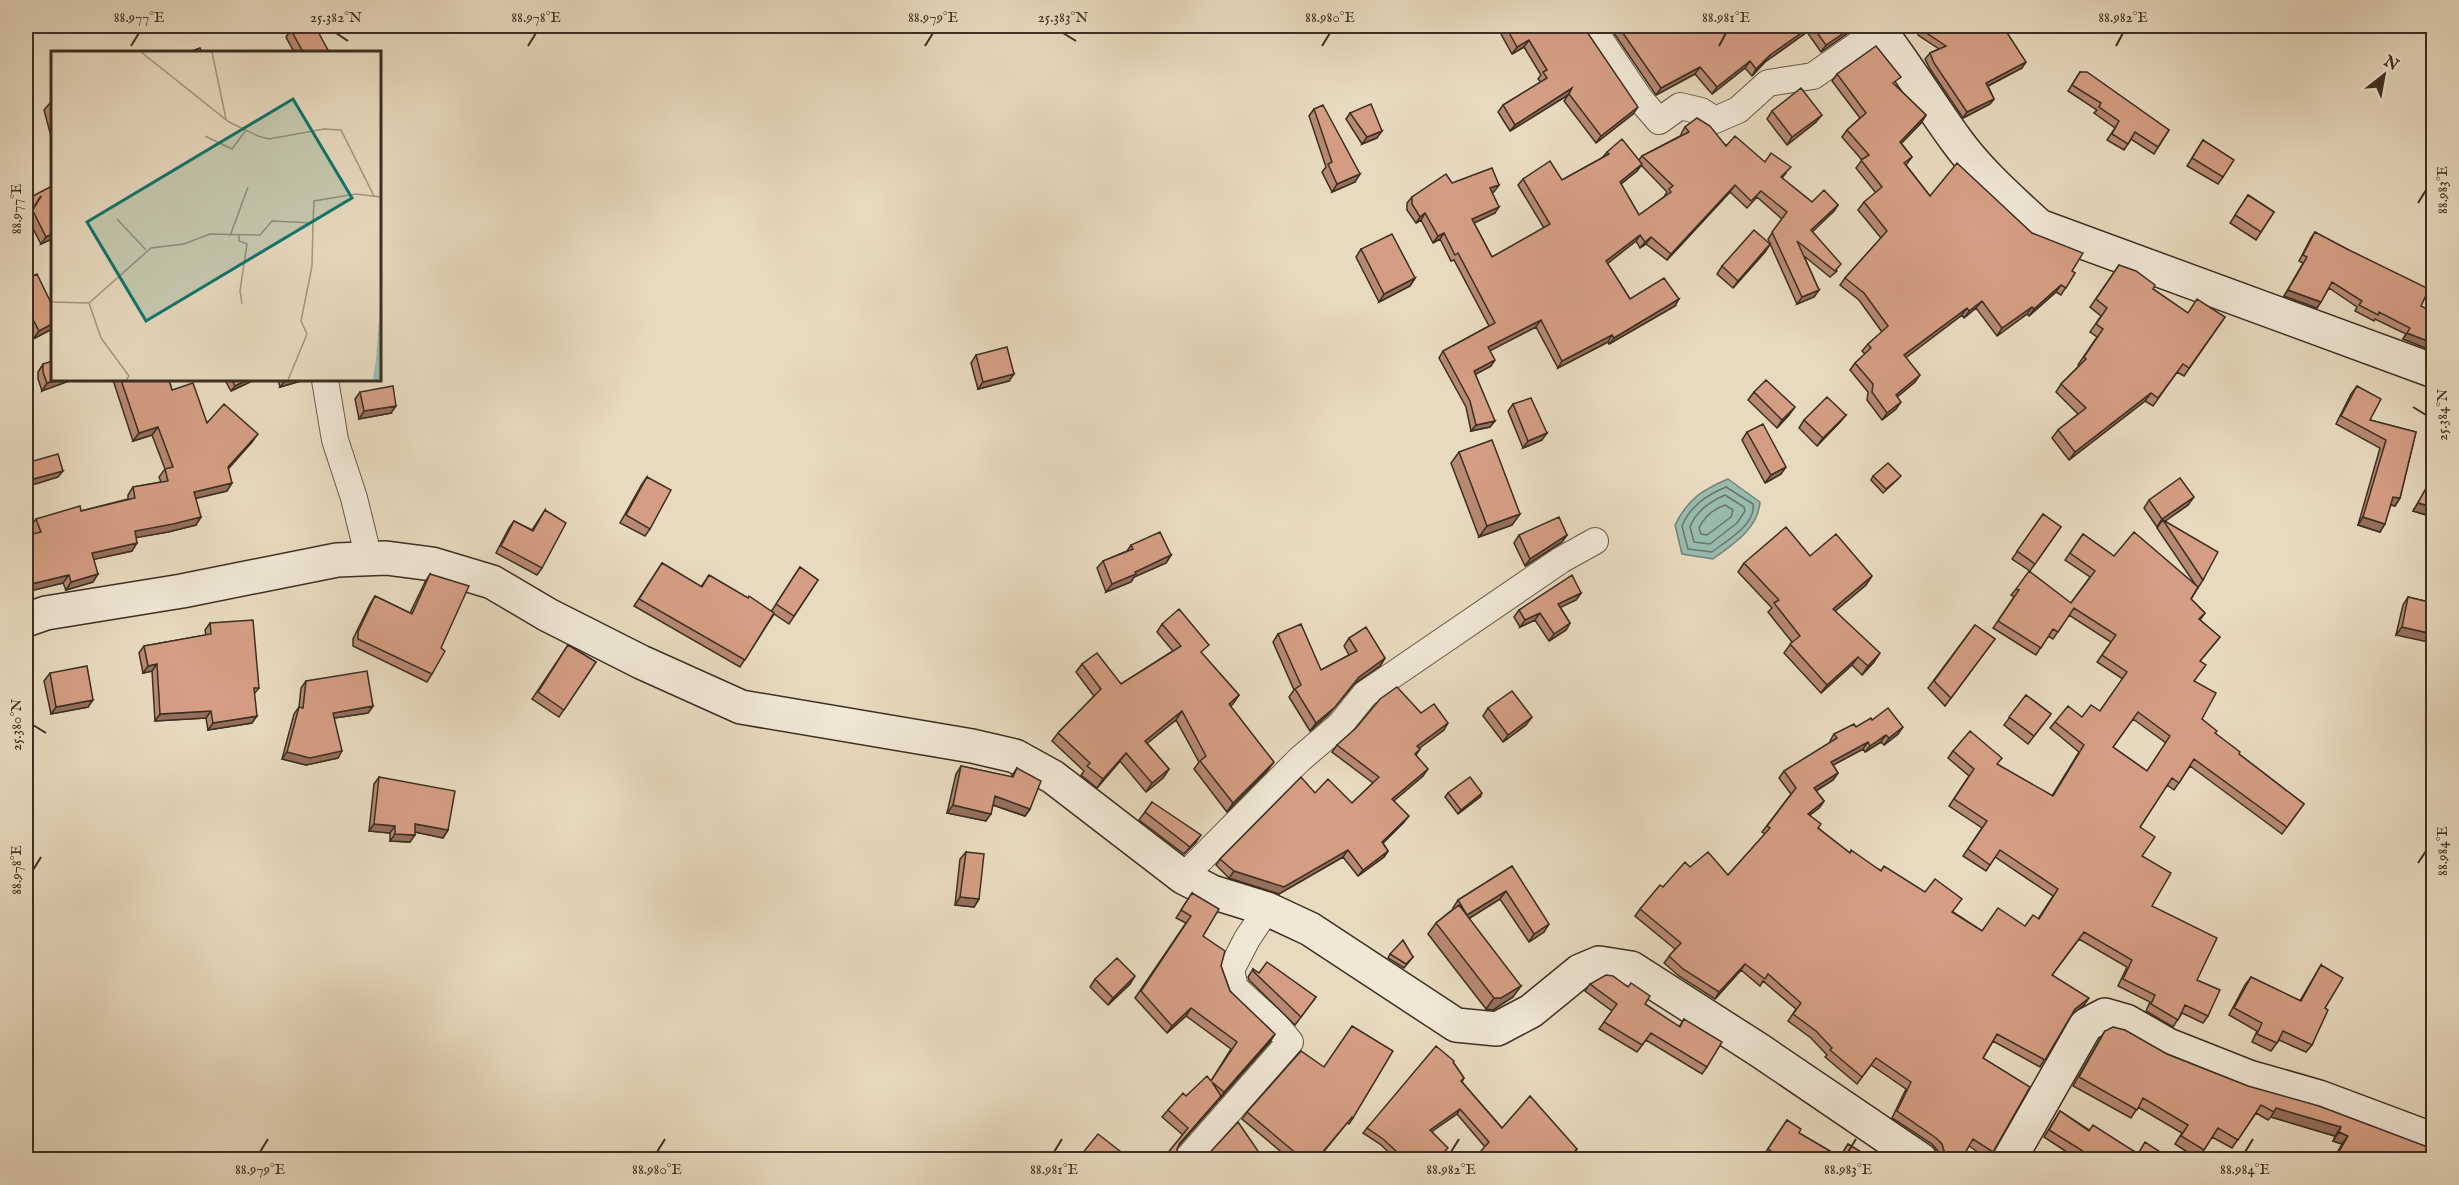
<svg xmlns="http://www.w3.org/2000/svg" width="2459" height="1185" viewBox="0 0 2459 1185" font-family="'IM FELL English',serif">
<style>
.water{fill:#98bbae;stroke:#738376;stroke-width:1.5}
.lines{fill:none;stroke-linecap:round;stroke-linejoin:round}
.shore{stroke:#6a7568;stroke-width:1.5}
.street-casing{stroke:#675a49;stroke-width:28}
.secondary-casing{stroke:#3c2f22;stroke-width:36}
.street{stroke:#f0e7d5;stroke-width:26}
.secondary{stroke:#f0e7d5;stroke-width:33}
.wall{fill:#b78872;stroke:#3c2f22;stroke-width:1.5;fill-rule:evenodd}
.shaded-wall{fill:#956f5c;stroke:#3c2f22;stroke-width:1.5}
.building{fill:#d59e84;stroke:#3c2f22;stroke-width:1.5;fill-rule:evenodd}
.ticks{fill:none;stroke:#3c2f22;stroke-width:2}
.inset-road{fill:none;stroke:#a39680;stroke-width:1.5}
.view{fill:#0f766e;fill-opacity:0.15;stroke:#0f766e;stroke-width:3}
.inset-edge{fill:none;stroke:#3c2f22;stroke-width:3}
.neatline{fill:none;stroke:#3c2f22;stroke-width:2}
.ticks-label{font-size:15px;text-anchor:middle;fill:#3c2f22}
</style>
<rect width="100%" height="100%" fill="#e8dabf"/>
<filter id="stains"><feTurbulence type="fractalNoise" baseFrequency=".00333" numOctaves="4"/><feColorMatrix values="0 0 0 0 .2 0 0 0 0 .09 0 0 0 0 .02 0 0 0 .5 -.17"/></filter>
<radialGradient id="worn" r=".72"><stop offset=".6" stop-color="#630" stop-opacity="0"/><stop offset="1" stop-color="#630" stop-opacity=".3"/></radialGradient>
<path class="water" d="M 1728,479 L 1760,502 C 1758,529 1733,544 1713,559 L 1682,554 L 1675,525 C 1688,499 1702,490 1728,479 Z"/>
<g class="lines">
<path class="shore" d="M 1726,487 L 1753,504 C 1756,525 1726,541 1712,552 L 1688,549 L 1682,526 C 1690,506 1706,495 1726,487 Z
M 1725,495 L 1744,507 L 1745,511 L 1737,523 L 1710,544 L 1694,542 L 1690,527 C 1696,511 1709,502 1725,495 Z
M 1725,505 L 1733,510 L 1731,517 L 1707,535 L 1701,534 L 1699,528 C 1704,517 1714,509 1725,505 Z"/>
<defs>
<path id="street" d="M 1591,26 L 1640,99 L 1659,121 L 1680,106 L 1701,111 L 1715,120 L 1738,110 L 1768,83 L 1813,76 L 1879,30
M 325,380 L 335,440 L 354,498 L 369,559
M 1183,877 L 1299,760 L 1340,725 L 1365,694 L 1561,560 L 1595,541
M 1186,1160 L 1290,1042 L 1276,1025 L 1235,988 L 1231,970 L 1247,939 L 1267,909"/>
<path id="secondary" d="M 1876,26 C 1905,62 1928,102 1956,140 C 1979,172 2010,199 2039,226 L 2434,371
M 26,620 L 46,613 L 182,591 L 337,560 L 386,558 L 432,564 L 492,582 L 548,615 L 641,662 L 741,707 L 972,746 L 1015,756 L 1053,777 L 1183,877 L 1212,892 L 1267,909 L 1310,929 L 1456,1025 L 1497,1029 L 1531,1011 L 1580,971 L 1599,963 L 1631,968 L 1759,1050 L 1921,1160
M 2009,1160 L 2086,1025 L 2105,1015 L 2126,1021 L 2168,1045 L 2249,1077 L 2319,1097 L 2434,1140"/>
</defs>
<use href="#street" class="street-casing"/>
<use href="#secondary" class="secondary-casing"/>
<use href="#street" class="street"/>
<use href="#secondary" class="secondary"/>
</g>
<path class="wall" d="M 1609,26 L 1858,26 L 1821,52 L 1807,32 L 1765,62 L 1752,76 L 1745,68 L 1712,94 L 1695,74 L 1656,95 Z
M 1920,26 L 1984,26 L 2022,68 L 1988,86 L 1994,99 L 1990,104 L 1963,118 L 1930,69 L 1925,59 L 1930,53 L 1939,49 L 1918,35 L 1918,28 Z
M 1506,27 L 1583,27 L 1633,114 L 1596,143 L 1564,101 L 1568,95 L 1510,131 L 1498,112 L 1503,105 L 1541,82 L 1538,79 L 1541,75 L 1524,47 L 1512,54 L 1501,34 Z
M 291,30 L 329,52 L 294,52 L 286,37 Z
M 2080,72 L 2169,130 L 2154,154 L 2131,139 L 2124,150 L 2107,140 L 2115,128 L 2094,113 L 2097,110 L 2068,91 Z
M 1837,74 L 1895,85 L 1926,115 L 1921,123 L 1901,143 L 1912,157 L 1906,165 L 1930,196 L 2075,273 L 2061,295 L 2056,292 L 2029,316 L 2027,314 L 1997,336 L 1976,308 L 1964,318 L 1962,315 L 1906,357 L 1915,382 L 1897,397 L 1896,409 L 1882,420 L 1867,400 L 1868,392 L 1850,370 L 1855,363 L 1865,354 L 1862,351 L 1868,344 L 1882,332 L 1859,300 L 1840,285 L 1845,278 L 1881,238 L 1858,210 L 1864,202 L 1876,193 L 1856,168 L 1862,160 L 1842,137 L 1847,130 L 1860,118 L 1832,81 Z
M 52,102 L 52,140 L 44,110 L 50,103 Z
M 1314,109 L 1355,182 L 1332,192 L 1322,172 L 1326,167 L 1309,116 Z
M 1772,111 L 1816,122 L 1787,145 L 1767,119 Z
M 1350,113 L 1377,138 L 1362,144 L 1346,119 Z
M 1685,127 L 1765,162 L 1786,173 L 1782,178 L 1812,202 L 1838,205 L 1834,211 L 1812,231 L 1837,271 L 1830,277 L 1804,256 L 1819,290 L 1814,297 L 1797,304 L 1768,239 L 1782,219 L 1757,197 L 1747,208 L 1730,192 L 1667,260 L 1646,244 L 1640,248 L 1636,241 L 1607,263 L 1630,299 L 1675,306 L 1609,344 L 1608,342 L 1558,368 L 1536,327 L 1490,350 L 1491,366 L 1475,374 L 1490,427 L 1471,431 L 1466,407 L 1439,358 L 1443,351 L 1489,326 L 1454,260 L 1451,261 L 1440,239 L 1433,243 L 1421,220 L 1416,223 L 1407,210 L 1407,203 L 1412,197 L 1452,183 L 1494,192 L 1492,192 L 1495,213 L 1474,223 L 1492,257 L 1544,228 L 1518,185 L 1523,179 L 1562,180 L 1602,158 L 1607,152 L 1639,160 L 1642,156 L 1682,135 L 1681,134 ZM 1641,165 L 1667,192 L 1665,195 L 1665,196 L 1639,215 L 1621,184 L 1637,171 Z
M 2203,140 L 2223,177 L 2218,184 L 2187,166 Z
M 2248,195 L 2274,212 L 2256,240 L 2230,223 Z
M 27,199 L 52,239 L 41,244 L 26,215 L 26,201 Z
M 2315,232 L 2421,306 L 2433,351 L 2403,339 L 2406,334 L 2375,319 L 2374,321 L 2355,311 L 2357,307 L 2329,288 L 2317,308 L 2284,296 L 2303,263 L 2299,261 L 2311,238 Z
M 1770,244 L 1765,252 L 1733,288 L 1717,274 L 1722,266 Z
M 1361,249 L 1415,278 L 1410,286 L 1379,302 L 1356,257 Z
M 2119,265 L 2188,313 L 2225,317 L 2184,376 L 2177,372 L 2153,406 L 2145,401 L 2069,460 L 2052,438 L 2058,430 L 2078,414 L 2056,392 L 2061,384 L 2079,366 L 2078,365 L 2097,337 L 2090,332 L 2101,316 L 2090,307 Z
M 26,279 L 52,305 L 52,329 L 33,339 L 26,324 Z
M 976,355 L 1009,381 L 978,389 L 971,363 Z
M 43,364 L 52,380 L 42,391 L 38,379 L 38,372 Z
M 113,380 L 169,380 L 172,390 L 207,423 L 252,442 L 228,468 L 227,491 L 196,498 L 196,525 L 168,532 L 136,537 L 132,551 L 94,559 L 93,582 L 66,590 L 63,583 L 32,590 L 27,598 L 26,599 L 26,539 L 28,535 L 33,534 L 30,527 L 36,519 L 81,511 L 128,499 L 128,495 L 133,487 L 161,482 L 159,477 L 165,469 L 152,435 L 133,441 Z
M 225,380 L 254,380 L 231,391 Z
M 278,380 L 304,380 L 280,387 Z
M 2357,386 L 2370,420 L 2416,432 L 2400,498 L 2395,506 L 2391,505 L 2380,532 L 2358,525 L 2380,448 L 2336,424 L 2351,394 Z
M 360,392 L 391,413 L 359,419 L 355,399 Z
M 1754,392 L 1789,415 L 1777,428 L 1748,400 Z
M 1513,404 L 1542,440 L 1523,448 L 1508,411 Z
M 1846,415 L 1840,422 L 1817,446 L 1799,428 L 1804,420 Z
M 1747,432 L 1781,474 L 1765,483 L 1742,440 Z
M 1459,452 L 1512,525 L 1479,537 L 1451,463 Z
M 1873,476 L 1898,479 L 1883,493 L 1871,480 Z
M 647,477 L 650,529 L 645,536 L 620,523 L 642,484 Z
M 2430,482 L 2433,482 L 2433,517 L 2413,511 Z
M 2149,500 L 2188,505 L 2165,521 L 2203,580 L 2191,599 L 2205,613 L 2200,620 L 2220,637 L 2200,661 L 2194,681 L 2202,719 L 2215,733 L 2239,754 L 2304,804 L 2282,834 L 2190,766 L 2174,790 L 2167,785 L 2140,827 L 2142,856 L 2152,906 L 2197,980 L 2208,1016 L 2203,1023 L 2182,1013 L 2173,1027 L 2146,1011 L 2150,1002 L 2118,986 L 2127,967 L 2079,939 L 2052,975 L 2084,1005 L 2071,1015 L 2040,1067 L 1993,1041 L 1983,1058 L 1993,1152 L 1988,1159 L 1969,1146 L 1961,1160 L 1941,1160 L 1939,1158 L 1938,1151 L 1932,1144 L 1892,1118 L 1906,1089 L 1871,1065 L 1857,1084 L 1825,1057 L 1827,1055 L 1811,1038 L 1788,1021 L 1796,1009 L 1763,981 L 1760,986 L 1741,970 L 1715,999 L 1679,976 L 1664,963 L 1675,949 L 1635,916 L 1640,909 L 1663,887 L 1690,867 L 1728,875 L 1765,834 L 1762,832 L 1791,794 L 1779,778 L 1784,771 L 1830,743 L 1830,741 L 1834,734 L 1856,727 L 1872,720 L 1898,734 L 1884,745 L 1881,742 L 1865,752 L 1863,749 L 1833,765 L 1838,773 L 1833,780 L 1816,791 L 1824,801 L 1819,808 L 1810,815 L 1818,828 L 1850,853 L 1953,912 L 1982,931 L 2025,926 L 2038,919 L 2053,896 L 1995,857 L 1986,871 L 1963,856 L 1982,828 L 1949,806 L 1969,776 L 1948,758 L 1953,751 L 1998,765 L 2052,796 L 2079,752 L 2050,728 L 2055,722 L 2082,717 L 2100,711 L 2123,679 L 2097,662 L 2111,642 L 2069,615 L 2053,639 L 2048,636 L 2036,655 L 1993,628 L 2014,597 L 2011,595 L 2016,589 L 2071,603 L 2090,577 L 2065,560 L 2083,534 L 2114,556 L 2195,584 L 2157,528 L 2159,525 L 2157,527 L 2144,508 ZM 2133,719 L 2166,743 L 2147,771 L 2113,747 Z
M 545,510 L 542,568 L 537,575 L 496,553 L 509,528 L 514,521 L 532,530 Z
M 2043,514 L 2061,527 L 2030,571 L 2012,559 Z
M 1519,535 L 1567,535 L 1562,542 L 1525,566 L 1514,543 Z
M 1131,545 L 1171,555 L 1166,563 L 1134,577 L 1131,582 L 1106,592 L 1097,568 L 1103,561 L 1127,551 Z
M 1810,556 L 1866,585 L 1835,611 L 1874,662 L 1862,675 L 1852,665 L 1821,693 L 1784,653 L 1792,642 L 1768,612 L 1772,608 L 1738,572 L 1744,563 Z
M 662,563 L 701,587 L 709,575 L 771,612 L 800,567 L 818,580 L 789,624 L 774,614 L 740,667 L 634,606 Z
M 430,574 L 441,648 L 432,674 L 427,682 L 353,646 L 353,639 L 370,604 L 375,596 L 410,613 L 425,582 Z
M 1581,593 L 1576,600 L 1560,607 L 1570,623 L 1566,630 L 1549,641 L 1535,620 L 1520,627 L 1514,617 L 1519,610 Z
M 2408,597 L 2433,603 L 2396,635 L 2403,605 Z
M 210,623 L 259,688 L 254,694 L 252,723 L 208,730 L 206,718 L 155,721 L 152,671 L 143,673 L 139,653 L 144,646 L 206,635 L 205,630 Z
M 1162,624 L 1202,654 L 1239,695 L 1230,706 L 1268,770 L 1227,812 L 1194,769 L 1199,762 L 1176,720 L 1147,743 L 1169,769 L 1163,778 L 1146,792 L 1120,761 L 1097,788 L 1081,775 L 1084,771 L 1052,741 L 1058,733 L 1094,696 L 1076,672 L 1082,664 L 1121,684 L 1173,651 L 1157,632 Z
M 1975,625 L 1995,639 L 1945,706 L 1928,688 Z
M 1278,634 L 1321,670 L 1349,655 L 1344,646 L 1349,638 L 1385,658 L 1380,666 L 1354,684 L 1329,714 L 1310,731 L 1289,697 L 1294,690 L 1273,642 Z
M 568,645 L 596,662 L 559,717 L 532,699 Z
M 50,673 L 88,707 L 51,714 L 44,681 Z
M 306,681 L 373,706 L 368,713 L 334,718 L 338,758 L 306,765 L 282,759 L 294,714 L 299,707 L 301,688 Z
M 2026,695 L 2051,714 L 2028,744 L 2004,725 Z
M 1488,708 L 1526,725 L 1503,742 L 1483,716 Z
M 1421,713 L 1444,730 L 1419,748 L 1420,749 L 1416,755 L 1423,776 L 1394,800 L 1404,822 L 1383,843 L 1388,851 L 1384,857 L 1358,876 L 1343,857 L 1279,894 L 1229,878 L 1216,865 L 1220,859 L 1315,793 L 1352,803 L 1373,783 L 1332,752 L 1337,745 Z
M 961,766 L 1011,777 L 1017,768 L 1030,809 L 1025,816 L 993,805 L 986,821 L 947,813 L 956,774 Z
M 379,777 L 448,830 L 443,838 L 415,832 L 410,842 L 390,841 L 390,833 L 369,831 L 374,784 Z
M 1448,793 L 1480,797 L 1458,814 L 1445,797 Z
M 1152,802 L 1196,842 L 1184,854 L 1139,820 Z
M 966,852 L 979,899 L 974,907 L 955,905 L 960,859 Z
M 1512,866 L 1544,932 L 1529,942 L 1500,899 L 1469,918 L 1513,997 L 1493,1010 L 1486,1009 L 1428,934 L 1436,923 L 1453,909 L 1453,908 L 1458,900 Z
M 1192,893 L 1203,936 L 1221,966 L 1230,991 L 1270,1042 L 1178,1146 L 1177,1149 L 1177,1157 L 1162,1160 L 1183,1135 L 1162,1117 L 1168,1110 L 1186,1096 L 1211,1081 L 1231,1049 L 1186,1016 L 1167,1033 L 1135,998 L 1186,923 L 1176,918 Z
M 1390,954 L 1413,957 L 1404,968 L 1388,958 Z
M 2321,965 L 2325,1008 L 2312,1045 L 2306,1052 L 2279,1040 L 2271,1051 L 2252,1042 L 2257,1031 L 2229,1015 L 2245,985 L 2251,977 L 2300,1001 Z
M 1253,969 L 1259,973 L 1316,997 L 1295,1025 L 1249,980 L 1248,977 Z
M 1095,979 L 1130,984 L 1108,1005 L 1090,987 Z
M 1590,984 L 1645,1004 L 1679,1027 L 1684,1019 L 1707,1067 L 1702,1074 L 1646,1040 L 1637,1052 L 1599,1029 L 1612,1011 L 1585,991 Z
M 2105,1031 L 2167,1054 L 2433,1160 L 2333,1160 L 2342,1144 L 2333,1141 L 2335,1136 L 2271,1117 L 2268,1120 L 2256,1113 L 2232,1148 L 2212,1137 L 2198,1159 L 2175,1144 L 2182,1133 L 2138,1107 L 2131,1118 L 2073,1086 L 2100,1039 Z
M 1301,1051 L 1353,1118 L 1349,1124 L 1347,1123 L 1317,1160 L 1291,1160 L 1242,1119 L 1247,1112 Z
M 1453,1062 L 1464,1078 L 1462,1082 L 1502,1128 L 1577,1149 L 1574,1155 L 1485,1147 L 1457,1114 L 1432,1131 L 1444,1153 L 1438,1160 L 1397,1160 L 1380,1144 L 1363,1133 L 1367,1128 Z
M 2060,1111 L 2089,1130 L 2138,1153 L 2167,1160 L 2079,1160 L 2044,1137 Z
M 1787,1120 L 1799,1133 L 1840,1157 L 1848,1144 L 1874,1160 L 1768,1160 L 1763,1156 Z"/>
<path class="shaded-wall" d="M 1811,26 L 1807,32 L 1765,62 L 1752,76 L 1756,69 L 1770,55 Z
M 1854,26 L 1858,26 L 1821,52 L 1826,45 Z
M 1529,40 L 1524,47 L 1512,54 L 1517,47 Z
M 1750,61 L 1745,68 L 1712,94 L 1717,87 Z
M 2026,62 L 2022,68 L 1982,89 L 1986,83 Z
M 1700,67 L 1695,74 L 1656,95 L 1661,88 Z
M 1572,88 L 1568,95 L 1510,131 L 1515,125 Z
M 1994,99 L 1990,104 L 1963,118 L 1967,112 Z
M 1638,107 L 1633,114 L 1596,143 L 1601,136 Z
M 1822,115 L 1816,122 L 1787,145 L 1792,137 Z
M 1926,115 L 1921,123 L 1895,150 L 1900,142 Z
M 1382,131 L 1377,138 L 1362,144 L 1367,137 Z
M 1642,164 L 1637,171 L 1616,188 L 1620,182 Z
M 1360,174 L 1355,182 L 1332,192 L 1337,184 Z
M 1499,185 L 1494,192 L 1486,195 L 1490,188 Z
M 1735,185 L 1730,192 L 1667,260 L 1671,254 Z
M 1838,205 L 1834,211 L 1807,237 L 1811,230 Z
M 1499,207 L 1495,213 L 1468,226 L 1472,219 Z
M 1425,213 L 1421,220 L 1416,223 L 1420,217 Z
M 1444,233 L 1440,239 L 1433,243 L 1438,236 Z
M 52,234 L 52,239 L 41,244 L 46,237 Z
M 1640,235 L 1636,241 L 1602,268 L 1606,261 Z
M 1651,237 L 1646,244 L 1640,248 L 1645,242 Z
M 1770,244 L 1765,252 L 1733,288 L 1738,281 Z
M 1415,278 L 1410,286 L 1379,302 L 1384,294 Z
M 2061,285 L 2056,292 L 2029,316 L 2034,309 Z
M 1819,290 L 1814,297 L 1797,304 L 1802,297 Z
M 2288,290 L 2321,302 L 2317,308 L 2284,296 Z
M 1679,299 L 1675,306 L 1609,344 L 1614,338 Z
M 1982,301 L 1976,308 L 1964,318 L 1969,311 Z
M 2032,307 L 2027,314 L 1997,336 L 2002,328 Z
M 1967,308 L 1962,315 L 1899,363 L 1904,355 Z
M 1541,320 L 1536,327 L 1484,354 L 1488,347 Z
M 52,324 L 52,329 L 33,339 L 39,331 Z
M 2407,333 L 2433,343 L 2433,351 L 2403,339 Z
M 1612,335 L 1608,342 L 1558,368 L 1562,361 Z
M 1495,360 L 1491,366 L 1469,378 L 1474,371 Z
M 1014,374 L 1009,381 L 978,389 L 983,382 Z
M 1920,375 L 1915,382 L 1891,402 L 1896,395 Z
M 57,380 L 72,380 L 42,391 L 47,383 Z
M 247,380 L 254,380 L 231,391 L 235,386 Z
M 291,380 L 304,380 L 280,387 L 284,382 Z
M 2151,393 L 2145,401 L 2069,460 L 2075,452 Z
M 1901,402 L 1896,409 L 1882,420 L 1887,413 Z
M 396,406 L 391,413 L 359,419 L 364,411 Z
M 1795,407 L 1789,415 L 1777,428 L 1782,420 Z
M 1846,415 L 1840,422 L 1817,446 L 1823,438 Z
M 1495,421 L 1490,427 L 1471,431 L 1476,425 Z
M 158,427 L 152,435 L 133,441 L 139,433 Z
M 1547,433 L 1542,440 L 1523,448 L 1528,441 Z
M 258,434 L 252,442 L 223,475 L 228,467 Z
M 1786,467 L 1781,474 L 1765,483 L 1771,475 Z
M 63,471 L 58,477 L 26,487 L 26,481 Z
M 232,483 L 227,491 L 189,500 L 194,492 Z
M 2194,497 L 2188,505 L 2164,522 L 2163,520 L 2157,527 L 2162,519 Z
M 2393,497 L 2400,498 L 2395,506 L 2388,504 Z
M 2418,503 L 2433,507 L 2433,517 L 2413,511 Z
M 1520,514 L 1512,525 L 1479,537 L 1487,526 Z
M 201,517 L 196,525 L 168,532 L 129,539 L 135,531 Z
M 2363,517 L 2385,524 L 2380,532 L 2358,525 Z
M 1567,535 L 1562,542 L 1525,566 L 1530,559 Z
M 137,543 L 132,551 L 87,561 L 92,553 Z
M 1171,555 L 1166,563 L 1134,577 L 1131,582 L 1106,592 L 1112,584 L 1135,572 Z
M 98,574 L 93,582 L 66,590 L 71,582 Z
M 69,575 L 63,583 L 26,592 L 31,584 Z
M 1872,576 L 1866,585 L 1827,618 L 1833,609 Z
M 33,590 L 27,598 L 26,599 L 26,592 Z
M 1581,593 L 1576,600 L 1553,611 L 1558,604 Z
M 1540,613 L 1535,620 L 1520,627 L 1525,620 Z
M 1570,623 L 1566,630 L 1549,641 L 1554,634 Z
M 2402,627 L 2433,634 L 2433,643 L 2396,635 Z
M 1880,653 L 1874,662 L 1862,675 L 1868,666 Z
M 1858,657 L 1852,665 L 1821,693 L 1827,685 Z
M 1385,658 L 1380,666 L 1354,684 L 1329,714 L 1310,731 L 1316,723 L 1359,677 Z
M 157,664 L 152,671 L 143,673 L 148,666 Z
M 1239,695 L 1233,704 L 1223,713 L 1229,704 Z
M 93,700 L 88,707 L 51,714 L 56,707 Z
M 373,706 L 368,713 L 328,719 L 333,713 Z
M 211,711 L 206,718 L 155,721 L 160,714 Z
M 1182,711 L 1176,720 L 1139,750 L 1145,741 Z
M 257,716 L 252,723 L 208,730 L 213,723 Z
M 1532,717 L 1526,725 L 1503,742 L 1508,735 Z
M 1448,723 L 1444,730 L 1413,753 L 1417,746 Z
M 1903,727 L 1898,734 L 1884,745 L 1889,738 Z
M 1886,735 L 1881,742 L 1865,752 L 1870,746 Z
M 1868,742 L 1863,749 L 1826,769 L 1831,762 Z
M 342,751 L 338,758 L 306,765 L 282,759 L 287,752 Z
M 1126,753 L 1120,761 L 1097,788 L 1103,779 Z
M 1274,762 L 1268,770 L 1227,812 L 1233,803 Z
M 1169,769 L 1163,778 L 1146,792 L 1152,783 Z
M 1428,769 L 1423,776 L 1388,806 L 1392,799 Z
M 1838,773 L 1833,780 L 1809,795 L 1814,788 Z
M 1482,793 L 1480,797 L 1458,814 L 1461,810 Z
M 995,796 L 1030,809 L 1025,816 L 990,804 Z
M 1824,801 L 1819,808 L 1803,820 L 1808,814 Z
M 953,805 L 991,814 L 986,821 L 947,813 Z
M 1409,816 L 1404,822 L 1377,849 L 1382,842 Z
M 374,824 L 395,826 L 390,833 L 369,831 Z
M 415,824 L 448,830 L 443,838 L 410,831 Z
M 395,834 L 415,835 L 410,842 L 390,841 Z
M 1201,835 L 1196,842 L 1184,854 L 1190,847 Z
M 1348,850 L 1343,857 L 1279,894 L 1229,878 L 1234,871 Z
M 1388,851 L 1384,857 L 1358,876 L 1363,870 Z
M 1506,891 L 1500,899 L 1462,923 L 1467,915 Z
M 960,897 L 979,899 L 974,907 L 955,905 Z
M 1549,924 L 1544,932 L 1529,942 L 1534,934 Z
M 1745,964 L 1741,970 L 1715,999 L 1719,992 Z
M 1135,976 L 1130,984 L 1108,1005 L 1113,998 Z
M 1521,986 L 1513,997 L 1493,1010 L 1486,1009 L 1494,998 Z
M 2089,998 L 2084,1005 L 2070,1016 L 2075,1009 Z
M 1191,1008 L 1186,1016 L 1167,1033 L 1172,1026 Z
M 1275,1034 L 1270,1042 L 1219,1100 L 1224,1092 Z
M 1221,1096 L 1216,1103 L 1175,1150 L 1180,1143 Z
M 2276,1108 L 2341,1127 L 2335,1136 L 2271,1117 Z
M 1460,1109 L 1457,1114 L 1427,1135 L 1430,1130 Z
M 2339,1132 L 2348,1136 L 2342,1144 L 2333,1141 Z"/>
<path class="building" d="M 299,26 L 315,26 L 329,52 L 303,52 L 291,30 Z
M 1509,26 L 1583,26 L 1638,107 L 1601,136 L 1569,94 L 1572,88 L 1515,125 L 1503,105 L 1547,78 L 1543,72 L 1547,70 L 1529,40 L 1517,47 L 1506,27 Z
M 1618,26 L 1811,26 L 1770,55 L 1756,69 L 1750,61 L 1717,87 L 1700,67 L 1661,88 Z
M 1812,26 L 1854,26 L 1826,45 Z
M 1922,26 L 1984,26 L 1995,33 L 2004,28 L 2026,62 L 1986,83 L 1994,99 L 1967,112 L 1934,63 L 1930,53 L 1946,46 L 1922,30 Z
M 1876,46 L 1901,77 L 1893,83 L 1926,115 L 1900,142 L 1912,157 L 1904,163 L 1930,196 L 1957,163 L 2032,233 L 2083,253 L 2072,271 L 2075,273 L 2066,288 L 2061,285 L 2034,309 L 2032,307 L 2002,328 L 1982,301 L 1969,311 L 1967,308 L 1904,355 L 1920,375 L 1896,395 L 1901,402 L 1887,413 L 1872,392 L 1873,384 L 1855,363 L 1871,348 L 1868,344 L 1888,326 L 1864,293 L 1845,278 L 1887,231 L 1864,202 L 1882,187 L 1861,160 L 1869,155 L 1847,130 L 1866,113 L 1837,74 Z
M 200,48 L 202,52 L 189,52 Z
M 2080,72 L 2087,72 L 2169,130 L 2158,147 L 2135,132 L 2128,144 L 2112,134 L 2119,121 L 2099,107 L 2101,103 L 2072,85 Z
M 1801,88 L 1822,115 L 1792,137 L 1772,111 Z
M 52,102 L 52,113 L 50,103 Z
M 1371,104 L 1382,131 L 1367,137 L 1350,113 Z
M 1323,105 L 1360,174 L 1337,184 L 1328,164 L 1332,162 L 1314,109 Z
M 1697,118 L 1710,126 L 1726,146 L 1735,136 L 1765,162 L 1771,153 L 1791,167 L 1781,177 L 1812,202 L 1824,190 L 1838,205 L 1811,230 L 1841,264 L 1835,271 L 1797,241 L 1819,290 L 1802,297 L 1772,232 L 1787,212 L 1761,191 L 1751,201 L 1735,185 L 1671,254 L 1651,237 L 1645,242 L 1640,235 L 1606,261 L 1630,299 L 1664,278 L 1679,299 L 1614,338 L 1612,335 L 1562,361 L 1541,320 L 1488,347 L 1495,360 L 1474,371 L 1495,421 L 1476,425 L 1470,401 L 1443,351 L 1495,323 L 1458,253 L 1455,255 L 1444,233 L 1438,236 L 1425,213 L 1420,217 L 1412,204 L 1412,197 L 1446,174 L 1452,183 L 1492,168 L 1499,185 L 1490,188 L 1499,207 L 1472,219 L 1492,257 L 1550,224 L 1523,179 L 1550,161 L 1562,180 L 1609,154 L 1607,152 L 1622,139 L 1642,164 L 1620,182 L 1639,215 L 1671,192 L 1669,189 L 1673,186 L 1642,156 L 1689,132 L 1685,127 Z
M 2203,140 L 2234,160 L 2223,177 L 2192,158 Z
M 52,186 L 52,234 L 46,237 L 27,199 Z
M 2248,195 L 2274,212 L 2261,232 L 2235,215 Z
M 1754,230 L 1770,244 L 1738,281 L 1722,266 Z
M 2315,232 L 2349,250 L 2429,289 L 2421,306 L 2433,312 L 2433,343 L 2407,333 L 2410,328 L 2379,312 L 2378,315 L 2359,305 L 2362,301 L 2332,282 L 2321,302 L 2288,290 L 2307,257 L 2303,255 Z
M 1392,234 L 1415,278 L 1384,294 L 1361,249 Z
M 2119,265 L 2136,271 L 2155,285 L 2153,289 L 2188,313 L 2197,299 L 2225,317 L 2189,368 L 2183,364 L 2158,398 L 2151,393 L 2075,452 L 2058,430 L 2086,408 L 2061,384 L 2086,359 L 2084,357 L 2103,329 L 2096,324 L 2107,308 L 2096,299 Z
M 37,274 L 52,305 L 52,324 L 39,331 L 26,306 L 26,279 Z
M 1007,347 L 1014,374 L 983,382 L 976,355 Z
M 52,361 L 52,380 L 57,380 L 47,383 L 43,372 L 43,364 Z
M 121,380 L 169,380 L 172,390 L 193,383 L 207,423 L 224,404 L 258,434 L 228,467 L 232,483 L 194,492 L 201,517 L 173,524 L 135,531 L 137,543 L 92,553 L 98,574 L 71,582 L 69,575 L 31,584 L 33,590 L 26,592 L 26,542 L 30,541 L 28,535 L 41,532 L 36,519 L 80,506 L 81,511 L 135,498 L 133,487 L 168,481 L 165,469 L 173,467 L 158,427 L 139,433 Z
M 232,380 L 247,380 L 235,386 Z
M 1766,380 L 1795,407 L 1782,420 L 1754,392 Z
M 393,386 L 396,406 L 364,411 L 360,392 Z
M 2357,386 L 2381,399 L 2370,420 L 2416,432 L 2400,498 L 2393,497 L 2385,524 L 2363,517 L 2386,440 L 2341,416 Z
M 1827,397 L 1846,415 L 1823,438 L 1804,420 Z
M 1531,398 L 1547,433 L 1528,441 L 1513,404 Z
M 1763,424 L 1786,467 L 1771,475 L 1747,432 Z
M 1492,440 L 1520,514 L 1487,526 L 1459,452 Z
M 58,454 L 63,471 L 26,481 L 26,463 Z
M 1888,463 L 1901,476 L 1886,489 L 1873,476 Z
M 647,477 L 671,490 L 650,529 L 626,515 Z
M 2180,478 L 2194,497 L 2162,519 L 2149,500 Z
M 2430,481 L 2433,482 L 2433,507 L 2418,503 Z
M 545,510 L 566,523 L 542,568 L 501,546 L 514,521 L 533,531 Z
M 2043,514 L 2061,527 L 2035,564 L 2017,551 Z
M 1559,517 L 1567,535 L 1530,559 L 1519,535 Z
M 2163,520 L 2218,552 L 2203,580 Z
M 1786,527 L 1810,556 L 1836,534 L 1872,576 L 1833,609 L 1880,653 L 1868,666 L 1858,657 L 1827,685 L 1790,644 L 1800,636 L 1774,603 L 1779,600 L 1744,563 Z
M 1160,532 L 1171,555 L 1135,572 L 1136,574 L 1112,584 L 1103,561 L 1133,549 L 1131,545 Z
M 2134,532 L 2198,587 L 2191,599 L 2205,613 L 2199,619 L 2220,637 L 2200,661 L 2206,665 L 2194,681 L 2216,693 L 2202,719 L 2217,731 L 2215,733 L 2240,752 L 2239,754 L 2304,804 L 2287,827 L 2194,759 L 2179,783 L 2172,778 L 2140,827 L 2155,837 L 2142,856 L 2171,873 L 2152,906 L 2217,938 L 2197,980 L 2220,990 L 2208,1016 L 2185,1005 L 2178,1020 L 2151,1004 L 2155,995 L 2123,979 L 2132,960 L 2084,932 L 2052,975 L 2089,998 L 2075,1009 L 2045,1060 L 1997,1034 L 1983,1058 L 2030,1087 L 1993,1152 L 1973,1139 L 1961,1160 L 1958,1160 L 1944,1151 L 1942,1144 L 1936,1138 L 1897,1111 L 1911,1082 L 1876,1058 L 1862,1077 L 1830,1050 L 1832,1048 L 1816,1031 L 1793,1014 L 1801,1003 L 1768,974 L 1765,979 L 1745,964 L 1719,992 L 1683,969 L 1669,956 L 1681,943 L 1640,909 L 1660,885 L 1663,887 L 1685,862 L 1690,867 L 1708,852 L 1728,875 L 1770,828 L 1767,826 L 1796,788 L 1784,771 L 1837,738 L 1834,734 L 1854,724 L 1856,727 L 1871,718 L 1872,720 L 1888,708 L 1903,727 L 1889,738 L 1886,735 L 1870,746 L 1868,742 L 1831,762 L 1838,773 L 1814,788 L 1824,801 L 1808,814 L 1821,824 L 1818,828 L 1850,853 L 1851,850 L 1881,871 L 1884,866 L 1925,892 L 1935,879 L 1962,899 L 1952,912 L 1982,931 L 1998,908 L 2025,926 L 2033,915 L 2039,919 L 2058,889 L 2000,850 L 1990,865 L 1968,849 L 1987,821 L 1954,799 L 1974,769 L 1953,751 L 1970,731 L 2002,758 L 1997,764 L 2053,796 L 2084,745 L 2055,722 L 2068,706 L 2082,717 L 2091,705 L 2100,711 L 2127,672 L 2102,655 L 2116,635 L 2074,608 L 2058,632 L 2053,629 L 2041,648 L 1998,621 L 2019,590 L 2016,589 L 2029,571 L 2071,603 L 2095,571 L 2070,553 L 2083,534 L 2114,556 ZM 2138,712 L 2170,736 L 2147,771 L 2113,747 Z
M 662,563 L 702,587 L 709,575 L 748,598 L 749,596 L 774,613 L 745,660 L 639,599 Z
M 800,567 L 818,580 L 794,616 L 776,604 Z
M 430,574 L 469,586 L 441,648 L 445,651 L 432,674 L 358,639 L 358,632 L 375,596 L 412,614 Z
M 1572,575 L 1581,593 L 1558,604 L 1570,623 L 1554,634 L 1540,613 L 1525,620 L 1519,610 Z
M 2408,597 L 2433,603 L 2433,634 L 2402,627 Z
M 1179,609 L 1209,645 L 1201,652 L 1239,695 L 1229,704 L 1274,762 L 1233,803 L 1200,761 L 1206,756 L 1182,711 L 1145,741 L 1169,769 L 1152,783 L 1126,753 L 1103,779 L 1087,766 L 1090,763 L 1058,733 L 1101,689 L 1082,664 L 1097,653 L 1121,684 L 1181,646 L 1162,624 Z
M 253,620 L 259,688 L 254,688 L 257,716 L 213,723 L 211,711 L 160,714 L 157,664 L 148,666 L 144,646 L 211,634 L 210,623 Z
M 1301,624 L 1321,670 L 1357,651 L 1349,638 L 1366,627 L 1385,658 L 1359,677 L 1335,707 L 1316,723 L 1295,689 L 1301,685 L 1278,634 Z
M 1975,625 L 1995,639 L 1951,698 L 1934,681 Z
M 568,645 L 596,662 L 564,710 L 538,692 Z
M 87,666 L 93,700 L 56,707 L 50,673 Z
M 367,671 L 373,706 L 333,713 L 342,751 L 310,758 L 287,752 L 299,707 L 303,708 L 306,681 Z
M 1397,687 L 1421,713 L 1434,704 L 1448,723 L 1417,746 L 1420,749 L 1415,754 L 1428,769 L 1392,799 L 1409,816 L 1382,842 L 1388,851 L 1363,870 L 1348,850 L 1284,887 L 1234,871 L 1220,859 L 1301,777 L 1315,793 L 1328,779 L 1352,803 L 1379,777 L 1337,745 L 1356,728 L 1380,699 Z
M 1512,691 L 1532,717 L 1508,735 L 1488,708 Z
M 2026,695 L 2051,714 L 2034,736 L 2009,717 Z
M 961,766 L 1013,777 L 1017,768 L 1041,781 L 1030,809 L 995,796 L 991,814 L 953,805 Z
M 379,777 L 455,791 L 448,830 L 415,824 L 415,835 L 395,834 L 395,826 L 374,824 Z
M 1470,777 L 1482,793 L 1461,810 L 1448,793 Z
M 1152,802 L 1201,835 L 1190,847 L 1145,812 Z
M 966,852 L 984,854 L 979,899 L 960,897 Z
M 1512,866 L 1549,924 L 1534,934 L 1506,891 L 1467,915 L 1458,900 Z
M 1192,893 L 1219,909 L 1203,936 L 1225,951 L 1221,966 L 1230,991 L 1275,1034 L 1224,1092 L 1212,1082 L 1221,1096 L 1180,1143 L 1177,1149 L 1177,1157 L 1178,1160 L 1162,1160 L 1188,1128 L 1168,1110 L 1183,1093 L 1186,1096 L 1207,1076 L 1211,1081 L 1237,1042 L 1191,1008 L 1172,1026 L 1141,991 L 1191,916 L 1181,910 Z
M 1459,905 L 1521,986 L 1501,998 L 1494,998 L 1436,923 Z
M 1403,940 L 1413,957 L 1406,964 L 1390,954 Z
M 1117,958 L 1135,976 L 1113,998 L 1095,979 Z
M 1267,962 L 1316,997 L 1301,1017 L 1254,972 L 1253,969 L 1259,973 Z
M 2321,965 L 2343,978 L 2325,1008 L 2328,1010 L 2312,1045 L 2283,1031 L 2277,1043 L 2257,1034 L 2262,1023 L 2234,1008 L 2251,977 L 2301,1001 Z
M 1606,975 L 1613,976 L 1628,987 L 1631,983 L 1650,996 L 1645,1004 L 1680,1027 L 1684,1019 L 1722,1042 L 1707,1067 L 1651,1033 L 1642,1045 L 1604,1022 L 1617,1004 L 1590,984 Z
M 1352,1026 L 1393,1051 L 1353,1118 L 1352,1117 L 1316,1160 L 1304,1160 L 1247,1112 L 1301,1051 L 1324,1067 Z
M 2113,1027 L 2125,1030 L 2167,1054 L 2248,1086 L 2319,1106 L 2433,1149 L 2433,1160 L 2334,1160 L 2348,1136 L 2339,1132 L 2341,1127 L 2276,1108 L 2274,1112 L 2261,1105 L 2238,1140 L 2218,1128 L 2204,1150 L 2181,1136 L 2188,1125 L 2143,1098 L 2137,1110 L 2079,1077 L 2105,1031 Z
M 1436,1046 L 1454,1061 L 1453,1062 L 1464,1078 L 1461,1081 L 1502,1128 L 1530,1096 L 1577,1149 L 1572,1154 L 1581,1160 L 1473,1160 L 1489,1142 L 1460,1109 L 1430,1130 L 1448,1148 L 1436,1160 L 1406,1160 L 1383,1139 L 1367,1128 Z
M 2060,1111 L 2089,1131 L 2093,1125 L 2138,1154 L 2145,1142 L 2168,1157 L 2167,1160 L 2097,1160 L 2049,1130 Z
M 1787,1120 L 1801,1129 L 1799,1133 L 1840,1157 L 1848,1144 L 1874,1160 L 1784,1160 L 1768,1149 Z
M 1238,1122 L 1260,1154 L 1255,1160 L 1203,1160 Z
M 1098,1134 L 1129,1158 L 1134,1154 L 1139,1160 L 1077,1160 Z
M 1888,1155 L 1894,1160 L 1885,1160 Z"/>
<path class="ticks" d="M 336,33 L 348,41M 1063,33 L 1076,41M 131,46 L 139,33M 528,46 L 536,33M 925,46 L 933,33M 1322,46 L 1330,33M 1719,46 L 1726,33M 2116,46 L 2123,33M 2418,203 L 2426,190M 33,209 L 41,196M 2413,407 L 2426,415M 33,725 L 46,733M 2418,863 L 2426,851M 33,870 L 41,857M 260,1152 L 268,1139M 657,1152 L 665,1139M 1054,1152 L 1062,1139M 1451,1152 L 1459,1139M 1848,1152 L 1856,1139M 2245,1152 L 2253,1139"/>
<g transform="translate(51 51)">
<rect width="330" height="330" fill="#e8dabf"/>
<path d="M 330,245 L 330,329 L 322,329 L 325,309 Z" fill="#98bbae"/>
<path class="inset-road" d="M 90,1 L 178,71 L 207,85 L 218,88 L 273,78 L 290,79 L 323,145M 161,1 L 175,68M 154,85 L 181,98 L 195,79M 66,168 L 95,199M 188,183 L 188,190 L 196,193 L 189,240 L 191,253M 179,185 L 197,136M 0,251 L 38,252 L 100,197 L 133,193 L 159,183 L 209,184 L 221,170 L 262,172 L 263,150 L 305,143 L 330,146M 38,252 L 50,287 L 78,325 L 75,329M 237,329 L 256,283 L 250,270 L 261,215 L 262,172"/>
<path class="view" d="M 242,48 L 301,147 L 95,270 L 36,171 Z"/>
<rect width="330" height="330" class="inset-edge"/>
</g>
<rect width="2459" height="1185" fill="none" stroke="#e8dabf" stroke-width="66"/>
<g transform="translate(2384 75) rotate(31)" stroke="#f0e7d5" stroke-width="4.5" paint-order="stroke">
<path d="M0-4.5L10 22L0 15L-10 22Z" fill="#3c2f22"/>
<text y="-9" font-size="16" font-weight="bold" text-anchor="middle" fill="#3c2f22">N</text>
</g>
<rect x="33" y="33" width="2393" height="1119" class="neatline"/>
<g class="ticks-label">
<text x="139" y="22">88.977°E</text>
<text x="336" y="22">25.382°N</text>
<text x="536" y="22">88.978°E</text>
<text x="933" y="22">88.979°E</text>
<text x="1063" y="22">25.383°N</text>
<text x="1330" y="22">88.980°E</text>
<text x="1726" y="22">88.981°E</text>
<text x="2123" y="22">88.982°E</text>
<text transform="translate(2442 190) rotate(-90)" y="5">88.983°E</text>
<text transform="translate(16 209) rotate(-90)" y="5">88.977°E</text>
<text transform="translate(2442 415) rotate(-90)" y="5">25.384°N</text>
<text transform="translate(16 725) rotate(-90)" y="5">25.380°N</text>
<text transform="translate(2442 851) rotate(-90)" y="5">88.984°E</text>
<text transform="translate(16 870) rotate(-90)" y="5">88.978°E</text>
<text x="260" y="1174">88.979°E</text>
<text x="657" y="1174">88.980°E</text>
<text x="1054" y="1174">88.981°E</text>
<text x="1451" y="1174">88.982°E</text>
<text x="1848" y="1174">88.983°E</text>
<text x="2245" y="1174">88.984°E</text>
</g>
<rect width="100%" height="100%" filter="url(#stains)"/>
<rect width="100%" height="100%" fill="url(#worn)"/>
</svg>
